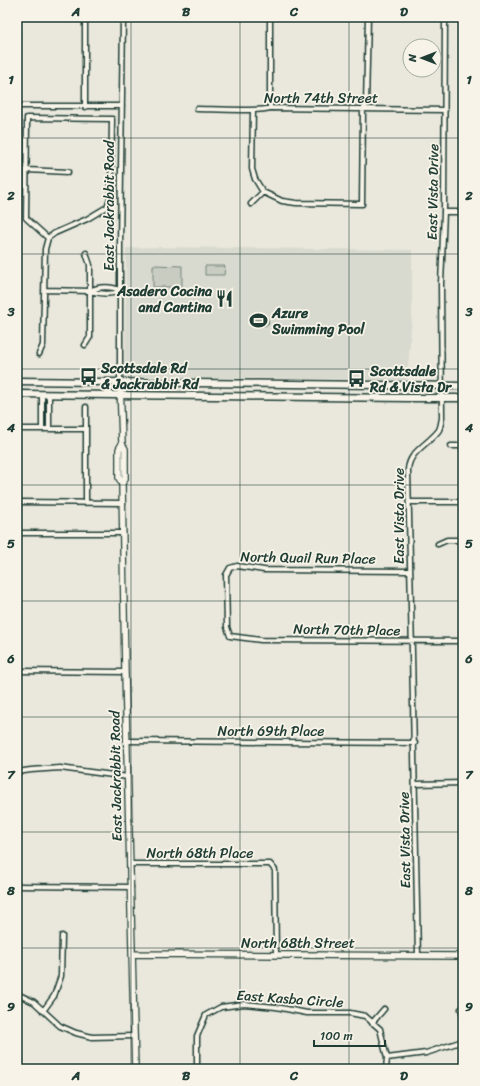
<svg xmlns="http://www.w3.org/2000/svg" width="480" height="1086" viewBox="0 0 480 1086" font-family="Sriracha,sans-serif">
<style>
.built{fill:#d9dacf}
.green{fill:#c8ccc1;stroke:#74847a}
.water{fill:#9ca69c;stroke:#6a7c72}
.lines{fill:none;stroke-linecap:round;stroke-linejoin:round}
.street-casing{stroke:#1f3d34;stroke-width:7}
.secondary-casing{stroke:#1f3d34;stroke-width:8}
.primary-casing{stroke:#1f3d34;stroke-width:9}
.street{stroke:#f7f3e8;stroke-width:4}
.secondary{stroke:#f7f3e8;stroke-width:5.5}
.primary{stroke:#f7f3e8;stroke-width:6}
.grid{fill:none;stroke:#1f3d34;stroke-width:1;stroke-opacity:0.55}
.labels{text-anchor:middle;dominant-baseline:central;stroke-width:3.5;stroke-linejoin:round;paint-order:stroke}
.street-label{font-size:14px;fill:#1f3d34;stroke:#f7f3e8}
.poi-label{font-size:14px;font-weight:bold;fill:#1f3d34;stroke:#f7f3e8;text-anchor:start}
.neatline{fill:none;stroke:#1f3d34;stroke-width:1.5}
.grid-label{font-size:13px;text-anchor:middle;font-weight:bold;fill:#1f3d34}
</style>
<rect width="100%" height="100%" fill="#eae8dd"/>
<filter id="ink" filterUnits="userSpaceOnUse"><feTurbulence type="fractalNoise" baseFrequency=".025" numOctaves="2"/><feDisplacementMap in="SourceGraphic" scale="8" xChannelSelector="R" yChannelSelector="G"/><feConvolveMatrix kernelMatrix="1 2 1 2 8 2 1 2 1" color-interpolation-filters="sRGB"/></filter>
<g filter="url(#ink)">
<path class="built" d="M 158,247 L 412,250 L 412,316 L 407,380 L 136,377 L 129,373 L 125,370 L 126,248 Z"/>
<path class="green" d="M 153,265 L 182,266 L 182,287 L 153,287 Z
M 205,266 L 225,266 L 224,275 L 205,275 Z"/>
<path class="water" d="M 257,313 L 261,316 L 259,318 L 260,319 L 264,315 L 269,321 L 268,322 L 269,323 L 265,326 L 264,325 L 262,326 L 260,325 L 258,327 L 257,326 L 256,327 L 254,325 L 252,327 L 250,325 L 252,323 L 250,320 Z"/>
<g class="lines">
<defs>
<path id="street" d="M 17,33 L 17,17
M 17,106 L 122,106
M 85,107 L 85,17
M 270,108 L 270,17
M 197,109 C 209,109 262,112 270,108 L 445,110
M 253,110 L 252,169 L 255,179 L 263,192 L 282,201 L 296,203 L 362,204 L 363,109 L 366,105 L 368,17
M 27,118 L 112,119 L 111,195 L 107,207 L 87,219 L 55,233 L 48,238 L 26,218 Z
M 27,170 L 68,172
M 251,204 L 263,192
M 444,212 L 463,212
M 44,290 L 90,291 C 100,294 111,295 121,291
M 90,291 C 99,286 112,286 121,291
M 85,345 L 90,337 L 90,265 L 86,253
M 39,354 L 43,345 L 45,249 L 48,238
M 120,382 L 120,246 L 123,17
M 49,395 L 49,429
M 86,407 L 86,502
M 17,429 L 85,429
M 42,429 L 42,395
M 451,446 L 463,446
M 17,502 L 123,503
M 409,502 L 463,502
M 17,533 L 123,533
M 438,544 L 447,540 L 463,540
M 409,571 L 264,570 L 237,566 L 230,568 L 226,575 L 227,627 L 230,636 L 261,640 L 463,641
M 17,671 L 125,672
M 127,741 L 415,743
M 17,772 L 31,770 L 60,768 L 128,777
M 416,784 L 463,783
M 130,864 L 270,864 L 275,870 L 276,955
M 17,886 L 131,887
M 418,956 C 416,794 411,632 408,470 C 409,451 429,444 439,430 C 441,426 441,422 442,418 L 441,284 L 444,212 L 445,17
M 17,994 L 34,1002 L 60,1026 L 76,1033 L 92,1037 L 134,1036
M 461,1009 L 463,1015
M 43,1011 L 54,996 L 61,976 L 62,936
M 372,1023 L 384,1009
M 387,1058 L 426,1053 L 463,1041
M 197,1069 L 197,1036 L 206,1015 L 221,1007 L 244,1004 L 276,1007 L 307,1013 L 350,1013 L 365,1016 L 380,1029 L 387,1058 L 386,1069"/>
<path id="secondary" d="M 120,382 L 122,444 L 119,449 L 119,478 L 122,483 L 125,672 L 135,1069
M 122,444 L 125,449 L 125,479 L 122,483
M 132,954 L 463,956"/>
<path id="primary" d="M 17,381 L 463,386
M 17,394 L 409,398 L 463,398"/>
</defs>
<use href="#street" class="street-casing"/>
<use href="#secondary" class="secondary-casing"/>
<use href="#primary" class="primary-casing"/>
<use href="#street" class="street"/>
<use href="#secondary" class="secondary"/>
<use href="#primary" class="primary"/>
</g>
</g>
<path class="grid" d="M 131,17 L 131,1069M 240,17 L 240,1069M 349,17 L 349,1069M 17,138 L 463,138M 17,254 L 463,254M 17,369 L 463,369M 17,485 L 463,485M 17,601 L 463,601M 17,717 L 463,717M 17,832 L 463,832M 17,948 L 463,948"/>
<defs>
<symbol id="restaurant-bare" viewBox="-9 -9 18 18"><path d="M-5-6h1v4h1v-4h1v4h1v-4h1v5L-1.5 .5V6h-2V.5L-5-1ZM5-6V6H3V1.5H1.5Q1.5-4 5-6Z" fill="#1f3d34" stroke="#f7f3e8" stroke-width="2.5" paint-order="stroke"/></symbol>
<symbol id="stadium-bare" viewBox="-9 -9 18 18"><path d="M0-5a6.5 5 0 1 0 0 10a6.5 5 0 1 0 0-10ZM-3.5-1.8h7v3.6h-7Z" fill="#1f3d34" stroke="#f7f3e8" stroke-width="2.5" paint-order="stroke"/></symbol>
<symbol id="bus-bare" viewBox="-9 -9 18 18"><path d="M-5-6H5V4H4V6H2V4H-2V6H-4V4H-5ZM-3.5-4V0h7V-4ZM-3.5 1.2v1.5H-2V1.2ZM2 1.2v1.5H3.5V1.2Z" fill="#1f3d34" stroke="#f7f3e8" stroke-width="2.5" paint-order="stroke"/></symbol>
</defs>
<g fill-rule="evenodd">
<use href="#restaurant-bare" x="212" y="286" width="25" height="25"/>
<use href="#stadium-bare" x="246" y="308" width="25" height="25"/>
<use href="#bus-bare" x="76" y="364" width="25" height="25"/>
<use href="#bus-bare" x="344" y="366" width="25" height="25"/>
</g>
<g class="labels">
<g class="street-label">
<text x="321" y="98">North 74th Street</text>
<text transform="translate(433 192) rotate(-89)">East Vista Drive</text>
<text transform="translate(109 206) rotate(-90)">East Jackrabbit Road</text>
<text transform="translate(399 516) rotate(-90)">East Vista Drive</text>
<text transform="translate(308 558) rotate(1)">North Quail Run Place</text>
<text transform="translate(347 630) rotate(1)">North 70th Place</text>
<text x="271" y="731">North 69th Place</text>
<text transform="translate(116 776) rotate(-91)">East Jackrabbit Road</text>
<text transform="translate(405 840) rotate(-91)">East Vista Drive</text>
<text x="200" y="853">North 68th Place</text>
<text x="298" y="943">North 68th Street</text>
<text transform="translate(290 999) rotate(4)">East Kasba Circle</text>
</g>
<g class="poi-label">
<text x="212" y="291" text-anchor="end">Asadero Cocina<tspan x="212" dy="16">and Cantina</tspan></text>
<text x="272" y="313">Azure<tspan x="272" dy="16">Swimming Pool</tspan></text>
<text x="101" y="368">Scottsdale Rd<tspan x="101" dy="16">&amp; Jackrabbit Rd</tspan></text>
<text x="370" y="371">Scottsdale<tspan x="370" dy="16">Rd &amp; Vista Dr</tspan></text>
</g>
</g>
<rect width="480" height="1086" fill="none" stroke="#f7f3e8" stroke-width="44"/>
<g transform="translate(422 58) rotate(270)"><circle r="19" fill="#f7f3e8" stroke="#a1aaa0"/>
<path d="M0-3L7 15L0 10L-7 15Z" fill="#1f3d34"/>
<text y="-6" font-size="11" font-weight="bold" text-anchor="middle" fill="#1f3d34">N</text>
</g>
<path d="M314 1040v6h71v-6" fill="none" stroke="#1f3d34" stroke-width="2"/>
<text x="320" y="1040" font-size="12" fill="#1f3d34" stroke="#f7f3e8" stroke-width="3" paint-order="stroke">100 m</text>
<rect x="22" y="22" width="436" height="1042" class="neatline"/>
<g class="grid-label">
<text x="76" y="16">A</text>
<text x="186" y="16">B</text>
<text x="294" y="16">C</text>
<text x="404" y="16">D</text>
<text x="11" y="84">1</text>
<text x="469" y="84">1</text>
<text x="11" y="200">2</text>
<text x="469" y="200">2</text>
<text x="11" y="316">3</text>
<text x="469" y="316">3</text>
<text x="11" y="432">4</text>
<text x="469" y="432">4</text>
<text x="11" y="548">5</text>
<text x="469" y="548">5</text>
<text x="11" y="663">6</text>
<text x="469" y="663">6</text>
<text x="11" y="779">7</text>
<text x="469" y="779">7</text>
<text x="11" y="895">8</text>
<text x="469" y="895">8</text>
<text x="11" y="1011">9</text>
<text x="469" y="1011">9</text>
<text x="76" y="1080">A</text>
<text x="186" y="1080">B</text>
<text x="294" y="1080">C</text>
<text x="404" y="1080">D</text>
</g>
</svg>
